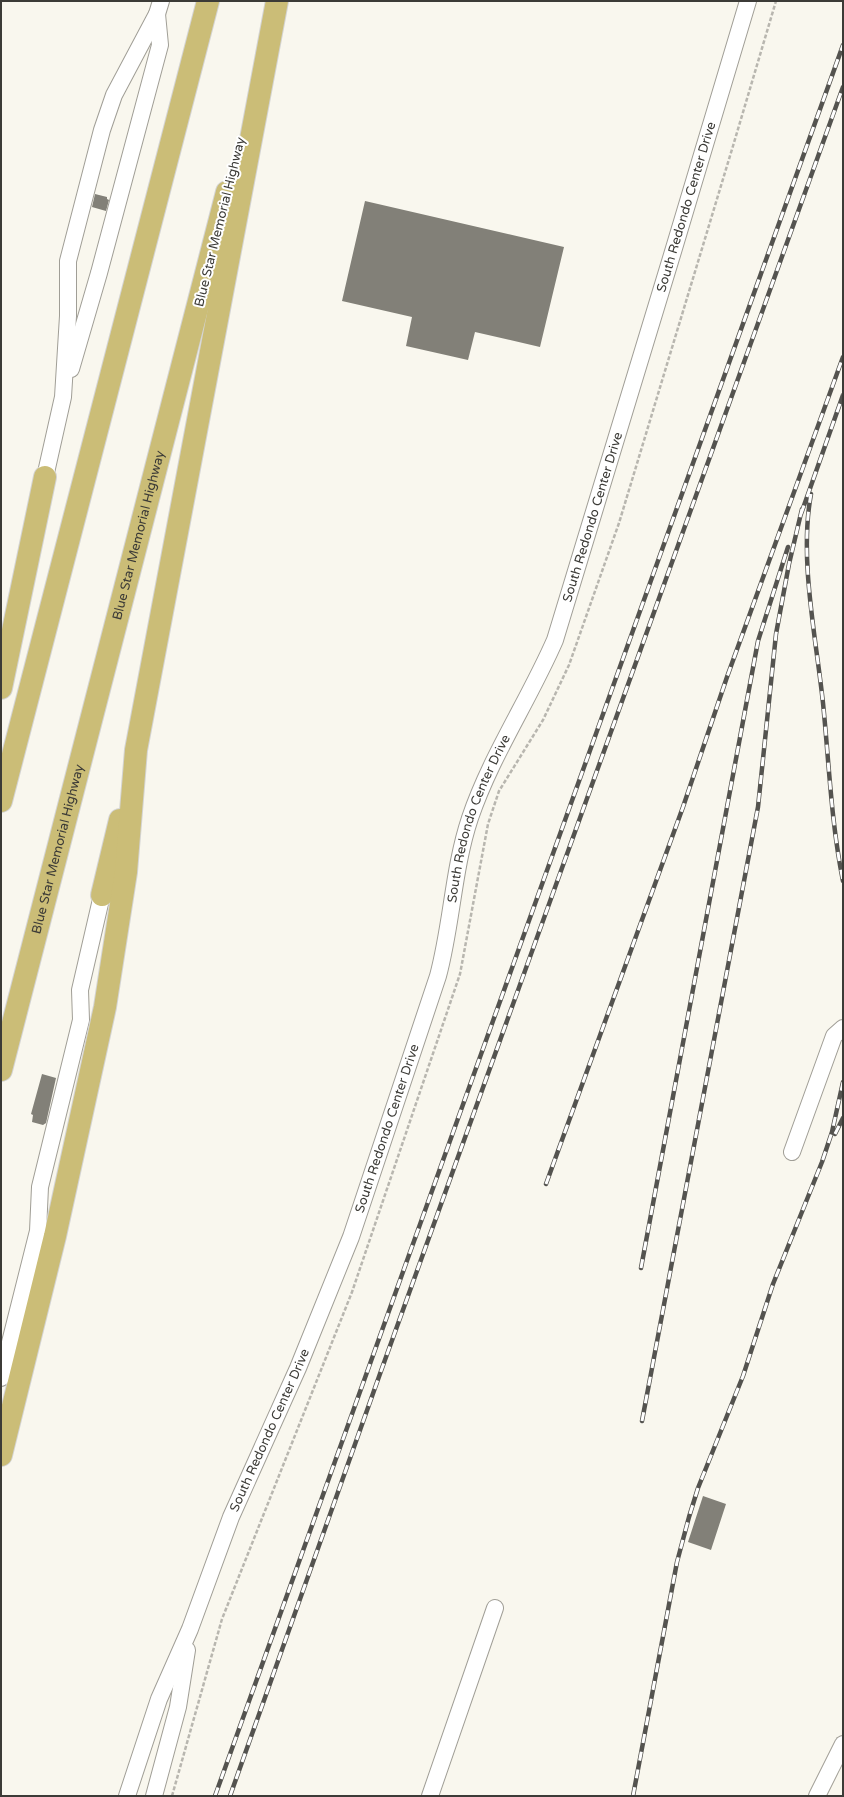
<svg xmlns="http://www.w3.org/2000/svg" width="844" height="1797" viewBox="0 0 844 1797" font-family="'Varela Round',sans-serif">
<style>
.building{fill:#828078}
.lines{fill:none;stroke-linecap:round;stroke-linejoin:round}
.minor-casing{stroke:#a09e96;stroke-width:18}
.highway-casing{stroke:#d4d4d3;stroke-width:24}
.path{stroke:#b8b6af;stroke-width:2.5;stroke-dasharray:4 2;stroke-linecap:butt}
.minor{stroke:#fff;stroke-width:16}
.highway{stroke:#cbbd77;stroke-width:22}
.rail-casing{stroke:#54534f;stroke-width:4.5}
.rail{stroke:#fff;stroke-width:3;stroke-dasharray:9;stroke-linecap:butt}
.labels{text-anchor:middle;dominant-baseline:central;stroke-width:4;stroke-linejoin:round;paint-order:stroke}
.street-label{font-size:13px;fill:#3c3b37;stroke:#fff}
</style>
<rect width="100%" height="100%" fill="#f9f7ee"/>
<path class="building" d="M 95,194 L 107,197 L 107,199 L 109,200 L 106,211 L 92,207 Z
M 365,201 L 564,247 L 540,347 L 475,332 L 468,360 L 406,346 L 412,317 L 342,301 Z
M 42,1074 L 56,1078 L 46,1123 L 43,1125 L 32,1122 L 33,1115 L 31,1114 Z
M 703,1496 L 726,1504 L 711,1550 L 688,1542 Z"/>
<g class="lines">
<defs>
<g id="minor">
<path d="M 71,369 L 99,273 L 160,45 L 157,14"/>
<path d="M 45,477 L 63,397 L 68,316 L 68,261 L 102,130 L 114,95 L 157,14 L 161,1"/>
<path d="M 792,1152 L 834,1036 L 843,1028"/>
<path d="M 1,1378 L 38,1231 L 40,1187 L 81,1020 L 80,990 L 102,895"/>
<path id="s1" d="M 127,1796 L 159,1699 L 190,1629 L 231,1517 L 298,1368 L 351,1237 L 438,976 C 452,924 453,869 470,818 C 491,756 529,700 555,640 C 621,428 684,214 748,1"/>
<path d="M 154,1796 L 178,1707 L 187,1650"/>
<path d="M 430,1796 L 495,1608"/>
<path d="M 817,1796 L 843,1744"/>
</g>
<g id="highway">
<path d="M 1,688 L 45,477"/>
<path d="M 1,801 L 208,1"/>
<path d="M 102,895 L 120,820"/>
<path id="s2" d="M 1,1070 L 227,192"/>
<path d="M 1,1455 L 55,1236 L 105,1007 L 126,872 L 136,750 L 277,1"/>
</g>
</defs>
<use href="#minor" class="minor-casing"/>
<use href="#highway" class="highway-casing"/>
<path class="path" d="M 172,1796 L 222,1619 L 352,1292 L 460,974 L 488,824 L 499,791 L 543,720 L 569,665 L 619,523 L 733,146 L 776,1"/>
<use href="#minor" class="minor"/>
<use href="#highway" class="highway"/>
<defs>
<path id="rail" d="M 811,494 C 799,559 816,637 823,703 C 829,762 831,822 843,881
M 801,514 L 843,395
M 835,1134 L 843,1118
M 546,1184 L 683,807 L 727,677 L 843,357
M 641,1268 L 758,641 L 788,547
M 642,1421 L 758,807 L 776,634 L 789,564 L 802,509
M 215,1796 L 843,45
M 230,1796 L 381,1371 L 843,87
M 633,1796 L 677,1562 L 689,1517 L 698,1488 L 743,1376 L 773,1284 L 822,1162 L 832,1132 L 843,1082"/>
</defs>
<use href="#rail" class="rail-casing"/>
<use href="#rail" class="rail"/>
</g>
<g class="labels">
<g class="street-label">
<text stroke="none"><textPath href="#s1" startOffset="1689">South Redondo Center Drive</textPath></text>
<text transform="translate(220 222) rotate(-76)">Blue Star Memorial Highway</text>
<text stroke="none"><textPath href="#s1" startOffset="1365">South Redondo Center Drive</textPath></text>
<text stroke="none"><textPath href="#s2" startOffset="552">Blue Star Memorial Highway</textPath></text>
<text stroke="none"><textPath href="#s1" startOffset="1041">South Redondo Center Drive</textPath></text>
<text stroke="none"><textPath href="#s2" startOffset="228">Blue Star Memorial Highway</textPath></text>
<text stroke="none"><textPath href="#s1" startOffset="717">South Redondo Center Drive</textPath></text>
<text stroke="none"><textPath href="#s1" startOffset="393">South Redondo Center Drive</textPath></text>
</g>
</g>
<rect width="844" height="1797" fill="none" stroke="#3c3b37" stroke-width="4"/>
</svg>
